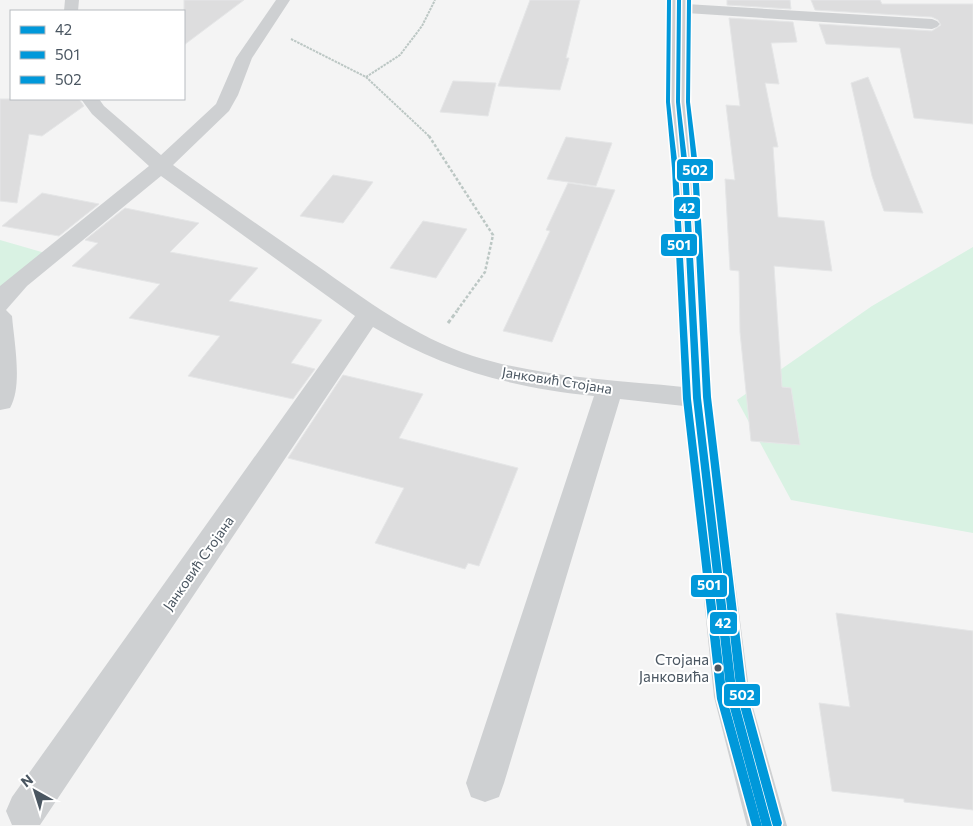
<svg xmlns="http://www.w3.org/2000/svg" width="973" height="826" viewBox="0 0 973 826" font-family="Commissioner,sans-serif">
<style>
.green{fill:#d9f2e3}
.building{fill:#ddddde;stroke:#e5e6e7}
.lines{fill:none;stroke-linecap:round;stroke-linejoin:round}
.path-far2{stroke:#bcc7c4;stroke-width:2;stroke-dasharray:2.5 1;stroke-linecap:butt}
.path-far1{stroke:#bcc7c4;stroke-width:2.5;stroke-dasharray:3 2;stroke-linecap:butt}
.path{stroke:#bcc7c4;stroke-width:3;stroke-dasharray:4 2.5;stroke-linecap:butt}
.minor{fill:#ced0d2;fill-rule:evenodd}
.bus-1-casing{stroke:#fff;stroke-width:3}
.bus-2-casing{stroke:#fff;stroke-width:3}
.bus-3-casing{stroke:#fff;stroke-width:3}
.bus-1{fill:#0098da;fill-rule:evenodd}
.bus-2{fill:#0098da;fill-rule:evenodd}
.bus-3{fill:#0098da;fill-rule:evenodd}
.bus-dot{fill:#4a5661;stroke:#fff;stroke-width:2}
.labels{text-anchor:middle;dominant-baseline:central;stroke-width:4;stroke-linejoin:round;paint-order:stroke}
.street-label{font-size:14px;fill:#4a5661;stroke:#fff}
.near-bus-label{font-size:15px;fill:#4a5661;stroke:#fff;text-anchor:end}
.line-badge{stroke:#fff;stroke-width:2}
.badge-label{font-size:14px;text-anchor:middle;font-weight:bold;fill:#fff}
</style>
<rect width="100%" height="100%" fill="#f4f4f4"/>
<path class="green" d="M 0,240 L 52,255 L 0,304 Z
M 973,247 L 973,533 L 791,500 L 737,400 L 872,306 Z"/>
<path class="building" d="M 184,0 L 244,0 L 184,45 Z
M 530,0 L 580,0 L 566,58 L 569,58 L 560,90 L 498,86 Z
M 727,0 L 790,0 L 791,9 L 727,5 Z
M 811,0 L 880,0 L 882,4 L 973,4 L 973,124 L 914,118 L 900,48 L 826,44 L 819,24 L 932,31 L 941,25 L 938,20 L 932,17 L 815,10 Z
M 729,18 L 793,22 L 797,42 L 771,43 L 779,84 L 765,83 L 778,147 L 773,147 L 778,217 L 824,221 L 832,271 L 774,266 L 782,387 L 791,388 L 800,445 L 751,441 L 740,332 L 739,271 L 730,270 L 725,179 L 735,180 L 726,105 L 740,106 Z
M 868,77 L 923,213 L 884,211 L 872,176 L 851,83 Z
M 453,81 L 496,83 L 488,116 L 440,112 Z
M 0,99 L 79,99 L 84,106 L 42,136 L 29,134 L 17,203 L 0,201 Z
M 566,137 L 612,143 L 596,186 L 547,179 Z
M 333,175 L 373,182 L 343,223 L 300,216 Z
M 568,183 L 615,190 L 552,342 L 503,331 L 550,231 L 546,230 Z
M 42,193 L 99,204 L 59,236 L 2,226 Z
M 125,208 L 199,223 L 170,252 L 258,268 L 229,301 L 322,320 L 291,363 L 315,369 L 293,399 L 188,376 L 220,336 L 129,318 L 160,284 L 72,266 L 98,243 L 85,240 Z
M 423,221 L 467,229 L 436,278 L 390,268 Z
M 343,375 L 423,394 L 399,438 L 518,468 L 479,566 L 468,563 L 465,569 L 375,543 L 404,488 L 288,458 Z
M 836,613 L 973,631 L 973,810 L 904,802 L 904,799 L 832,791 L 819,703 L 850,707 Z"/>
<g class="lines">
<path class="path-far2" d="M 291,39 L 366,77 L 430,137
M 366,77 L 400,55 L 422,26 L 435,0"/>
<path class="path-far1" d="M 429,136 L 493,235 L 485,272 L 456,312"/>
<path class="path" d="M 448,323 L 457,311"/>
<path class="minor" d="M 65,0 L 79,0 L 78,11 L 64,11 Z
M 276,0 L 290,0 L 252,58 L 238,95 L 229,111 L 173,165 C 221,199 268,232 316,265 C 366,300 415,337 473,356 C 540,377 613,380 683,387 L 675,167 L 669,102 L 672,0 L 686,0 L 686,4 L 932,19 L 937,21 L 940,24 L 937,27 L 932,29 L 686,13 L 687,102 L 695,167 L 711,398 L 750,697 L 787,826 L 747,826 L 714,697 L 684,406 L 620,399 L 504,783 L 499,797 L 485,802 L 471,797 L 466,783 L 594,396 C 511,387 445,370 373,327 L 40,825 L 12,825 L 6,811 L 12,797 L 355,316 L 161,176 L 27,286 L 6,310 L 12,316 C 14,341 23,386 10,408 L 0,410 L 0,286 L 149,166 L 92,114 L 81,99 L 99,99 L 104,106 L 161,155 L 216,104 L 236,58 Z"/>
<defs>
<path id="bus-1" d="M 677,0 L 681,0 L 680,102 L 688,167 L 701,398 L 737,697 L 772,826 L 762,826 L 727,697 L 693,398 L 682,167 L 676,102 Z"/>
<path id="bus-2" d="M 667,0 L 671,0 L 670,102 L 678,168 L 691,399 L 727,699 L 762,826 L 752,826 L 717,699 L 683,399 L 672,168 L 666,102 Z"/>
<path id="bus-3" d="M 687,0 L 691,0 L 690,102 L 698,166 L 711,397 L 747,695 L 782,823 L 781,826 L 773,826 L 772,823 L 737,695 L 703,397 L 692,166 L 686,102 Z"/>
</defs>
<use href="#bus-1" class="bus-1-casing"/>
<use href="#bus-2" class="bus-2-casing"/>
<use href="#bus-3" class="bus-3-casing"/>
<use href="#bus-1" class="bus-1"/>
<use href="#bus-2" class="bus-2"/>
<use href="#bus-3" class="bus-3"/>
</g>
<circle class="bus-dot" cx="718" cy="668" r="4.5"/>
<g class="labels">
<g class="street-label">
<text transform="translate(557 380) rotate(9)">Јанковић Стојана</text>
<text transform="translate(198 563) rotate(-55)">Јанковић Стојана</text>
</g>
<g class="near-bus-label">
<text x="709" y="659">Стојана<tspan x="709" dy="17">Јанковића</tspan></text>
</g>
</g>
<g class="line-badge">
<rect x="676" y="158" width="38" height="24" rx="5" fill="#0098da"/>
<rect x="673" y="196" width="28" height="24" rx="5" fill="#0098da"/>
<rect x="660" y="233" width="38" height="24" rx="5" fill="#0098da"/>
<rect x="690" y="574" width="38" height="24" rx="5" fill="#0098da"/>
<rect x="709" y="611" width="29" height="24" rx="5" fill="#0098da"/>
<rect x="723" y="683" width="38" height="24" rx="5" fill="#0098da"/>
</g>
<g class="badge-label">
<text x="695" y="175">502</text>
<text x="687" y="213">42</text>
<text x="679" y="250">501</text>
<text x="709" y="590">501</text>
<text x="723" y="628">42</text>
<text x="742" y="700">502</text>
</g>
<rect x="10" y="10" width="175" height="90" fill="#ffffff" stroke="#b7bbc0"/>
<rect x="20" y="26" width="25" height="8" fill="#0098da" stroke="#b7bbc0"/>
<text x="55" y="35" font-size="15" fill="#4a5661">42</text>
<rect x="20" y="51" width="25" height="8" fill="#0098da" stroke="#b7bbc0"/>
<text x="55" y="60" font-size="15" fill="#4a5661">501</text>
<rect x="20" y="76" width="25" height="8" fill="#0098da" stroke="#b7bbc0"/>
<text x="55" y="85" font-size="15" fill="#4a5661">502</text>
<g transform="translate(35 791) rotate(321)" stroke="#ffffff" stroke-width="4" paint-order="stroke">
<path d="M0-4L9 19L0 12L-9 19Z" fill="#4a5661"/>
<text y="-8" font-size="14" font-weight="bold" text-anchor="middle" fill="#4a5661">N</text>
</g>
</svg>
